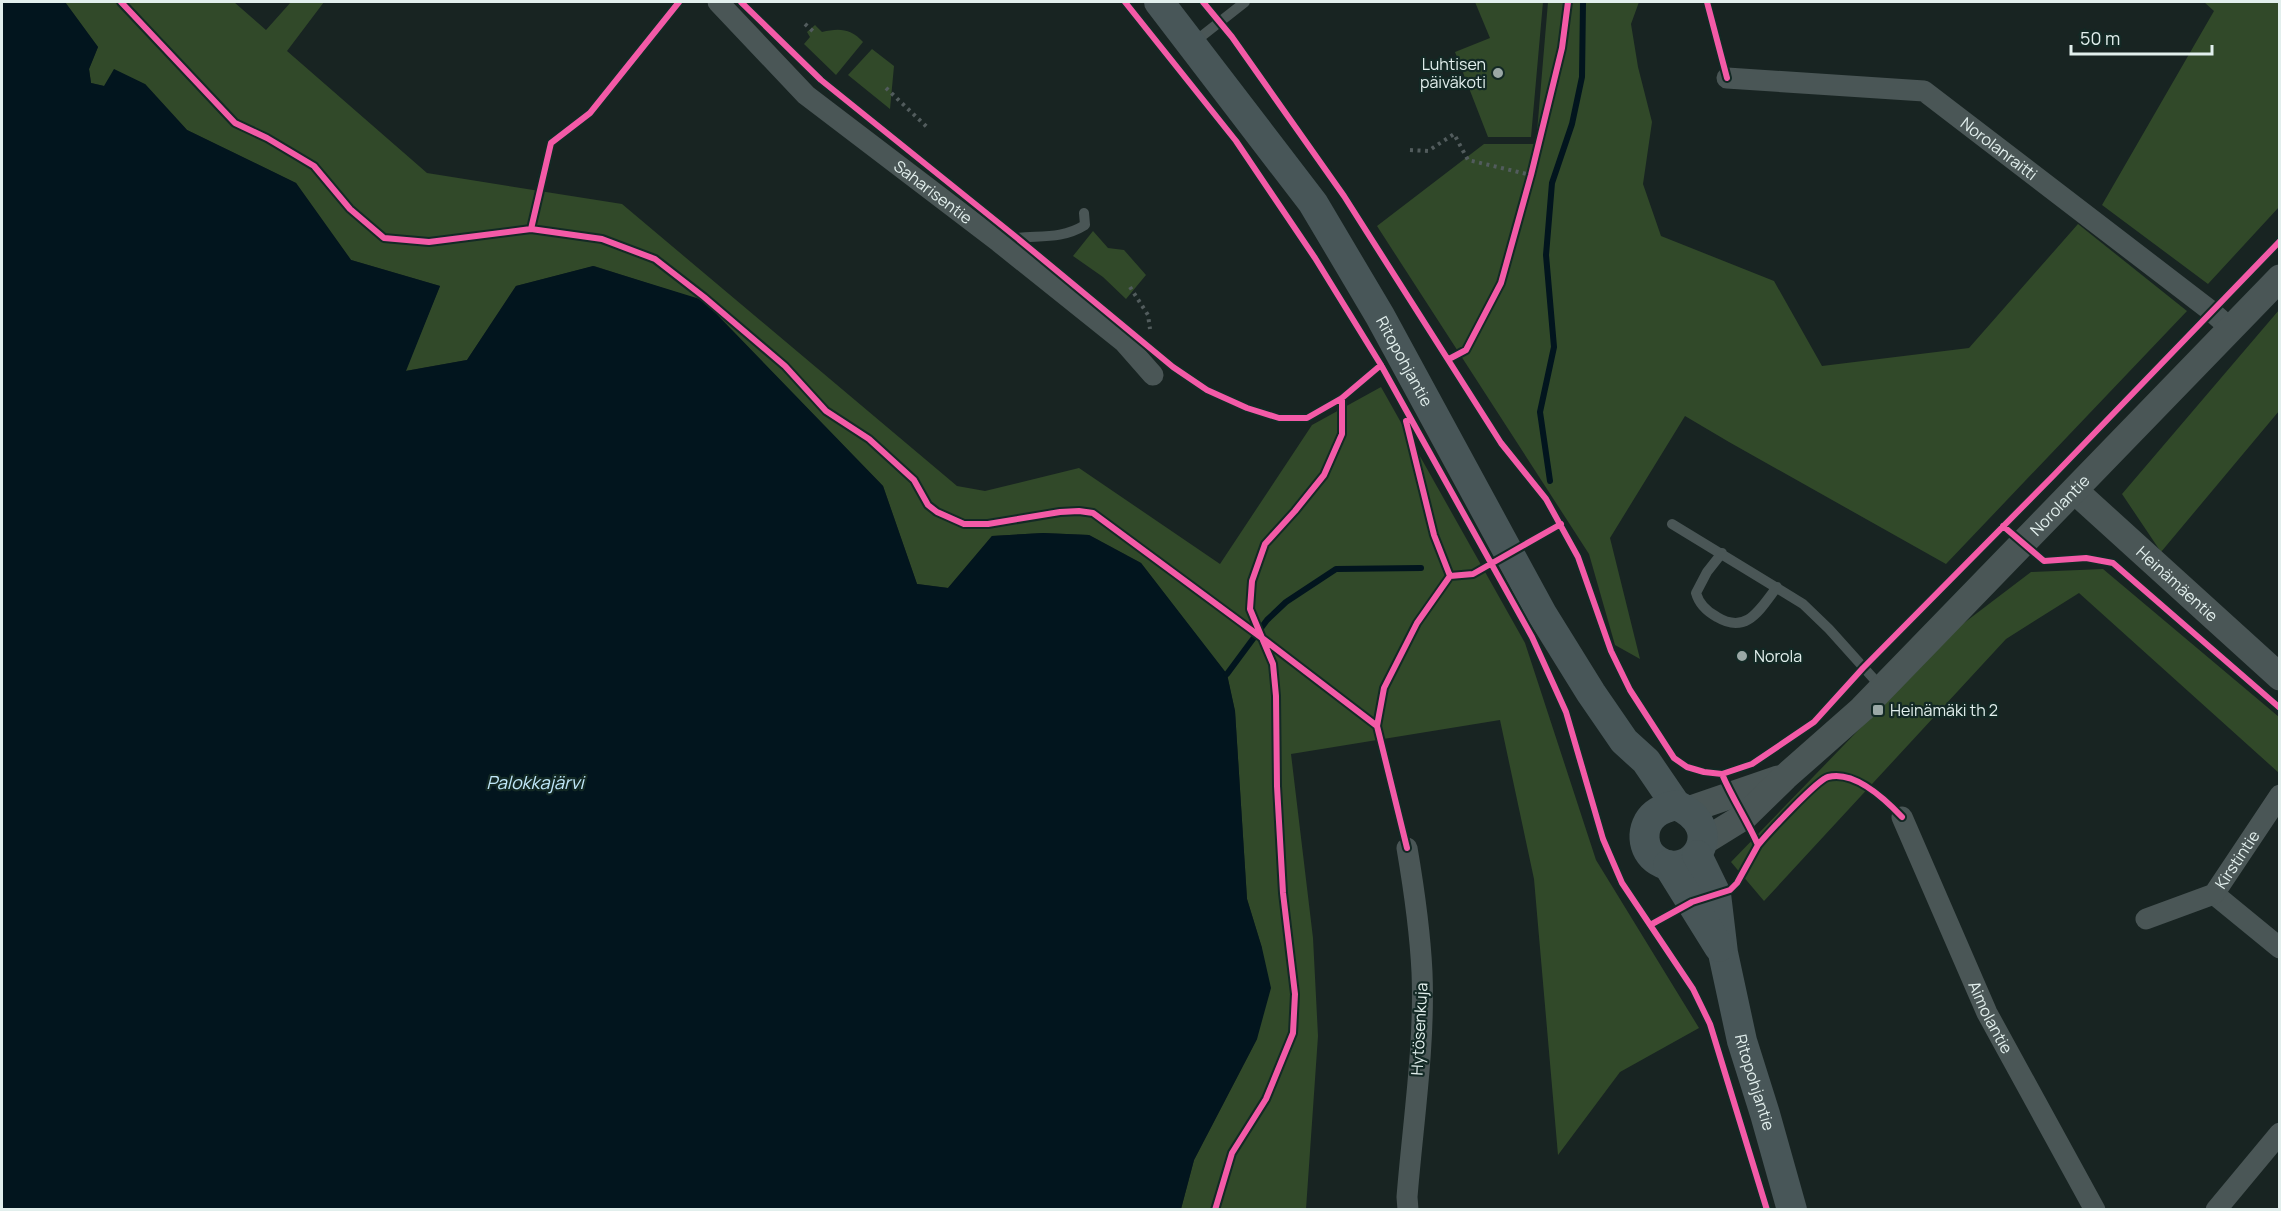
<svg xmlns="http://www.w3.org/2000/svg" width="2281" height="1211" viewBox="0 0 2281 1211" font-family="Manrope,sans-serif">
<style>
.green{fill:#314929}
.water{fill:#02151e}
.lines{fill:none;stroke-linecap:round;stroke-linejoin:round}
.stream{stroke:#02151e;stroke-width:6}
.path{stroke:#525c5d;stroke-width:4;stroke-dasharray:3 4.5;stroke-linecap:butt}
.service{stroke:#4a5656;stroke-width:10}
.minor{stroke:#4a5656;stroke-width:21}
.tertiary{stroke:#4a5656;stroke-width:27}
.secondary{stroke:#485658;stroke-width:30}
.cycleway-casing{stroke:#132925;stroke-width:10}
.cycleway{stroke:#f35aa7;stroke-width:6}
.poi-dot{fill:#9ba8a6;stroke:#132925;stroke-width:2}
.labels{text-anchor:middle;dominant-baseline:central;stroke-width:4.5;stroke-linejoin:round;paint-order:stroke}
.poi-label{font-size:16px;fill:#e2efed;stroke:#132925;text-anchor:start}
.street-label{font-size:16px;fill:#e2efed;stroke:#132925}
.water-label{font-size:18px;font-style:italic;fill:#c0e7f9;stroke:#132925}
</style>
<rect width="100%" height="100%" fill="#182422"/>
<path class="green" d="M 65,2 L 234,2 L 266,30 L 291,2 L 324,2 L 287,51 L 427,173 L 622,204 L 957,486 L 985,491 L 1079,468 L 1220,564 L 1312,425 L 1381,387 L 1525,643 L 1596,860 L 1699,1028 L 1620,1072 L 1558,1155 L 1534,879 L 1500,720 L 1291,754 L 1313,938 L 1318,1036 L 1306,1209 L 1181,1209 L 1194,1160 L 1257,1039 L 1262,948 L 1247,899 L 1235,711 L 1227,675 L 1141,563 L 1089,535 L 1043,533 L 992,536 L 948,588 L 917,584 L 883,486 L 703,301 L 594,266 L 516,286 L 467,360 L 405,371 L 440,286 L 351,260 L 296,183 L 187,130 L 145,84 L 104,86 L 91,83 L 89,69 L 98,47 Z
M 1475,2 L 1543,2 L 1531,137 L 1488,137 L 1455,52 L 1490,38 Z
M 1548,2 L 1639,2 L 1631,24 L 1638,67 L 1652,122 L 1643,184 L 1661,236 L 1774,281 L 1822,366 L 1969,348 L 2078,224 L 2187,311 L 1946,564 L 1729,442 L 1685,416 L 1610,538 L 1640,659 L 1615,645 L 1589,554 L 1377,226 L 1484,144 L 1536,144 Z
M 2204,2 L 2280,2 L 2279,207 L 2208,284 L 2102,205 L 2214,11 Z
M 815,25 L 822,32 C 838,28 851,28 863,42 L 836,75 L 804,44 L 810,37 L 807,32 Z
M 872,49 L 894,66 L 890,109 L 848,75 Z
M 1093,231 L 1108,248 L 1124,250 L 1146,275 L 1126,299 L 1103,277 L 1073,256 Z
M 2279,310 L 2279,411 L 2161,552 L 2122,494 Z
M 2103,569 L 2279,717 L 2279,773 L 2079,593 L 2006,639 L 1764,901 L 1731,862 L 1956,629 L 2031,572 Z"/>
<path class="water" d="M 2,2 L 65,2 L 98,47 L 89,69 L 91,83 L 104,86 L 114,69 L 145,84 L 187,130 L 296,183 L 351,260 L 440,286 L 406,371 L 467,360 L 516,286 L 593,266 L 703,300 L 883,486 L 917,584 L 948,588 L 992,536 L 1043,533 L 1089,535 L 1141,563 L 1227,674 L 1235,711 L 1247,899 L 1262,948 L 1271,988 L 1257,1039 L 1194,1160 L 1181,1209 L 2,1209 Z"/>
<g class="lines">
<path class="stream" d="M 1550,481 L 1540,412 L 1554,347 L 1546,255 L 1552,183 L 1572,124 L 1582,77 L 1583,2
M 1227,674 L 1267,620 L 1286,602 L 1336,569 L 1421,568"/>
<path class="path" d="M 805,24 L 816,34
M 886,88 L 929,129
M 1410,150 L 1428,151 L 1454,134 L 1468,160 L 1531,175
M 1130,287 L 1148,315 L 1150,329"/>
<path class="service" d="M 1193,43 L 1245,2
M 1000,241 C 1030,232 1056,243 1085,225 L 1084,213
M 1672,524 L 1803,604 L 1829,629 L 1882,688
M 1722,553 L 1707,572 L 1696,593 C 1699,604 1706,611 1717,617 C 1747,635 1760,609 1777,587"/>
<g class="minor">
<path id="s1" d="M 718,2 L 806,95 L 999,242 L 1124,342 L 1153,375"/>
<path id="s2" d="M 1727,78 L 1924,91 L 2211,311 L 2230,328"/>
<path id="s3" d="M 1902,817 L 1987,1013 L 2095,1210"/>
<path d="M 1407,848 C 1414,889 1420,931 1422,972 C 1425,1046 1413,1122 1407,1197 L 1408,1210"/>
<path d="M 2214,894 L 2280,948"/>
<path id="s4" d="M 2146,919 L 2214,894 L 2280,795"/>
<path d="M 2216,1210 L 2280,1133"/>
</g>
<g class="tertiary">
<path id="s5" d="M 2075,491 L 2280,677"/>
<path d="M 1688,810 L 1778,779"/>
<path id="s6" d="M 1703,842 L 1745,816 L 1785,777 L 1862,709 L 2280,278"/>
</g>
<g class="secondary">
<path id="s7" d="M 1159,2 L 1313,203 L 1380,316 L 1542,614 L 1591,693 L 1624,741 L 1646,761 L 1676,805"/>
<path d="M 1676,805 C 1729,828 1692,882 1658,861 C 1641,851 1640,826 1655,814 C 1661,809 1668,807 1676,805 Z"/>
<path id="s8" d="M 1697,855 L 1716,894 L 1723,953 L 1742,1041 L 1765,1114 L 1792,1210"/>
<path d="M 1668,865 L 1719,947"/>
</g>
<defs>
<path id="cycleway" d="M 121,2 L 235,123 L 267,138 L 314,166 L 350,209 L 384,238 L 429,242 L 531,229 L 602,239 L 655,259 L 704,297 L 785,366 L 826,411 L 869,439 L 914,480 L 928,505 L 937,512 L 964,524 L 988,524 L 1060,512 L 1079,511 L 1093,513 L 1262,638 L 1273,664 L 1276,696 L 1277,786 L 1283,893 L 1295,994 L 1293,1033 L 1266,1099 L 1232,1153 L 1215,1210
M 741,2 L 821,80 L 1016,237 L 1173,367 L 1207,390 L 1247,408 L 1279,418 L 1307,418 L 1342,398 L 1381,365
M 1125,2 L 1236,141 L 1315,258 L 1381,365 L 1532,637 L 1566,712 L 1603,839 L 1622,883 L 1693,989 L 1710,1024 L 1767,1210
M 1203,2 L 1232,37 L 1344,196 L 1501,443 L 1546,499 L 1578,557 L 1611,651 L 1630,690 L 1674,758 L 1687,767 L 1704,772 L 1722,774 C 1732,798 1747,820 1758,845 C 1768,833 1817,780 1828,777 C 1855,770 1886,800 1902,817
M 1707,2 L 1727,78
M 531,229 L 551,143 L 590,113 L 679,2
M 1449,359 L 1466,350 L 1501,283 L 1531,175 L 1562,48 L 1568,2
M 1342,398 L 1342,434 L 1324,475 L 1295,511 L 1265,544 L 1252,581 L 1250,609 L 1262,638 L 1377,726
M 1406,421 L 1434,535 L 1450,576 L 1417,623 L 1384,688 L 1377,726 L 1407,848
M 2003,526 L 2044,561 L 2086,558 L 2113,563 L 2280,708
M 1450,576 L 1473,574 L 1561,524
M 1722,774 L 1752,764 L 1814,722 L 1863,668 L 2053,476 L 2280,241
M 1652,924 L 1692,902 L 1730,890 L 1737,883 L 1758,845"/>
</defs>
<use href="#cycleway" class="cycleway-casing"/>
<use href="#cycleway" class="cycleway"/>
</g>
<g class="poi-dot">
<circle cx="1498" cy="73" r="6"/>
<circle cx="1742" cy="656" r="6"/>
<rect x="1872" y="704" width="12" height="12" rx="3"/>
</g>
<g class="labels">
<g class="poi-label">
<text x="1486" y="64" text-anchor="end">Luhtisen<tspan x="1486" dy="18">päiväkoti</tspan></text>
<text x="1754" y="656">Norola</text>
<text x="1890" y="710">Heinämäki th 2</text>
</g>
<g class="street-label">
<text stroke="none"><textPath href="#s2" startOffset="292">Norolanraitti</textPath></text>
<text stroke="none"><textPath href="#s1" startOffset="288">Saharisentie</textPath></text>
<text stroke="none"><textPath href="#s7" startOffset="436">Ritopohjantie</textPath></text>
<text stroke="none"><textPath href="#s6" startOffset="492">Norolantie</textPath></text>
<text stroke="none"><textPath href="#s5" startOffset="138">Heinämäentie</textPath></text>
<text stroke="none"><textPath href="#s4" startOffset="114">Kirstintie</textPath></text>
<text stroke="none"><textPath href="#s3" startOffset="219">Aimolantie</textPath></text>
<text transform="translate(1419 1029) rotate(-87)">Hytösenkuja</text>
<text stroke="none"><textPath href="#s8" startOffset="236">Ritopohjantie</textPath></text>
</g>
<g class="water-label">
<text x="535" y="782">Palokkajärvi</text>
</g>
</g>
<rect width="2281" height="1211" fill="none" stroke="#e2efed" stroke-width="6"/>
<path d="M2071 45v9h141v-9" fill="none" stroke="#e2efed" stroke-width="3"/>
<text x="2080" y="45" font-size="18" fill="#e2efed" stroke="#132925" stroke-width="4.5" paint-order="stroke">50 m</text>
</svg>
